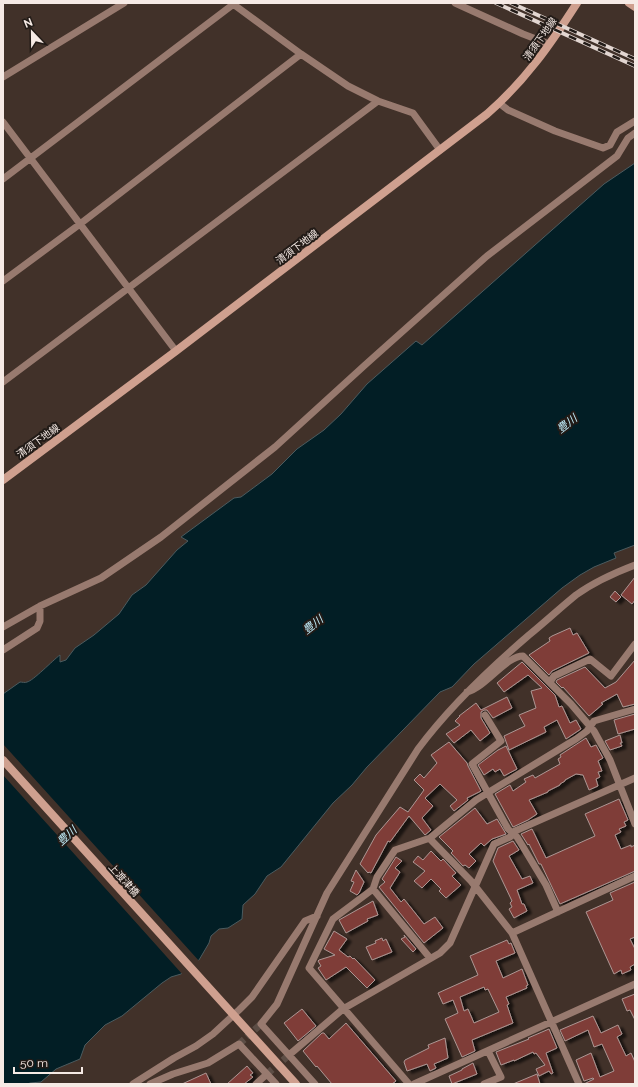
<svg xmlns="http://www.w3.org/2000/svg" width="638" height="1087" viewBox="0 0 638 1087" font-family="Raleway,'Noto Sans JP',sans-serif">
<style>
.water{fill:#021e25;stroke:#4b5b5f}
.pier{fill:#413129}
.building{fill:#7f3e39;stroke:#ad9693;fill-rule:evenodd;filter:url(#shadow)}
.lines{fill:none;stroke-linecap:round;stroke-linejoin:round}
.street-tunnel{stroke:#5c4d45;stroke-width:7;stroke-dasharray:7 3.5;stroke-linecap:butt}
.street{stroke:#987a6f;stroke-width:7}
.secondary{stroke:#cfa08f;stroke-width:8}
.rail-casing{stroke:#e2d6d1;stroke-width:4}
.rail{stroke:#221b17;stroke-width:2.5;stroke-dasharray:8;stroke-linecap:butt}
.labels{text-anchor:middle;dominant-baseline:central;stroke-width:4;stroke-linejoin:round;paint-order:stroke}
.street-label{font-size:10px;fill:#f6eae5;stroke:#221b17}
.water-label{font-size:11px;font-style:italic;fill:#c1edfa;stroke:#221b17}
</style>
<defs>
<filter id="shadow"><feDropShadow dx="4.5" dy="2.5" stdDeviation="1" flood-color="#0009"/></filter>
</defs>
<rect width="100%" height="100%" fill="#413129"/>
<path class="water" d="M 635,163 L 635,545 L 614,553 L 616,558 L 594,567 L 580,575 L 562,588 L 474,664 L 452,687 L 440,692 L 367,767 L 352,785 L 333,803 L 281,867 L 267,876 L 255,894 L 243,905 L 242,919 L 228,928 L 219,929 L 211,936 L 209,943 L 199,960 L 181,974 L 171,977 L 162,983 L 122,1016 L 105,1025 L 85,1045 L 80,1059 L 56,1069 L 41,1082 L 30,1083 L 28,1084 L 3,1084 L 3,694 L 20,682 C 21,682 26,683 27,682 C 33,681 53,660 60,655 L 60,662 L 66,660 L 75,648 L 94,635 L 119,614 L 132,595 L 146,585 L 177,550 L 188,541 L 181,537 L 234,498 L 241,497 L 272,474 L 297,449 L 324,430 L 341,414 L 367,384 L 416,341 L 422,345 L 604,184 Z"/>
<path class="pier" d="M 3,744 L 200,962 L 183,975 L 123,908 L 3,775 Z"/>
<path class="building" d="M 635,577 L 635,600 L 632,604 L 621,595 Z
M 615,591 L 621,597 L 616,602 L 610,597 Z
M 570,628 L 573,635 L 577,633 L 589,653 L 552,671 L 549,675 L 529,655 L 550,641 L 549,638 L 552,636 Z
M 635,660 L 635,704 L 623,707 L 617,694 L 601,703 L 603,704 L 589,716 L 563,687 L 562,688 L 556,682 L 557,680 L 585,667 L 605,688 L 616,682 Z
M 522,662 L 555,695 L 559,707 L 562,706 L 570,723 L 576,720 L 581,729 L 566,739 L 557,720 L 544,727 L 546,732 L 509,750 L 504,736 L 525,726 L 519,715 L 536,708 L 531,691 L 542,688 L 528,675 L 504,692 L 497,683 Z
M 507,697 L 512,708 L 493,718 L 487,710 L 484,710 L 481,712 L 481,718 L 490,733 L 480,741 L 471,730 L 454,743 L 446,734 L 460,725 L 455,721 L 460,716 L 459,716 L 476,703 L 481,710 Z
M 635,714 L 635,729 L 618,734 L 614,720 Z
M 620,735 L 622,743 L 620,743 L 622,746 L 610,750 L 605,741 Z
M 586,738 L 591,747 L 596,745 L 603,758 L 598,761 L 602,771 L 598,772 L 600,777 L 596,779 L 598,786 L 589,790 L 583,775 L 576,774 L 565,780 L 565,781 L 560,784 L 560,785 L 548,791 L 548,792 L 529,800 L 537,814 L 528,820 L 513,827 L 495,794 L 510,785 L 513,791 L 526,782 L 524,779 L 533,775 L 535,778 L 560,764 L 558,759 L 561,757 L 560,755 Z
M 449,742 L 467,763 L 468,766 L 481,791 L 467,798 L 468,800 L 454,811 L 450,806 L 457,800 L 440,784 L 425,798 L 433,806 L 422,818 L 431,830 L 425,835 L 409,816 L 390,842 L 388,841 L 371,873 L 369,872 L 368,873 L 360,864 L 376,835 L 400,807 L 408,812 L 424,790 L 414,780 L 420,774 L 424,778 L 437,763 L 431,755 Z
M 506,746 L 517,769 L 504,776 L 500,769 L 495,772 L 493,769 L 484,775 L 478,765 L 498,750 Z
M 619,799 L 628,820 L 624,822 L 626,826 L 619,829 L 621,832 L 615,835 L 621,849 L 631,845 L 631,847 L 635,845 L 635,871 L 560,904 L 541,864 L 539,864 L 529,844 L 528,845 L 521,834 L 532,829 L 546,858 L 595,836 L 585,814 Z
M 475,808 L 487,824 L 497,819 L 506,834 L 492,839 L 484,846 L 481,843 L 469,854 L 476,861 L 469,868 L 465,865 L 463,866 L 451,853 L 453,851 L 439,837 Z
M 513,841 L 519,850 L 509,856 L 522,879 L 530,876 L 533,883 L 517,890 L 522,904 L 524,904 L 527,911 L 514,918 L 509,909 L 512,907 L 510,903 L 512,901 L 493,861 L 498,848 Z
M 431,851 L 441,861 L 443,859 L 456,873 L 452,876 L 461,885 L 446,898 L 439,891 L 441,889 L 431,879 L 422,888 L 414,881 L 425,871 L 413,862 L 418,856 L 423,860 Z
M 396,857 L 402,861 L 395,868 L 400,872 L 390,888 L 401,902 L 404,899 L 424,924 L 435,917 L 443,928 L 424,943 L 379,887 L 385,882 L 382,879 Z
M 356,870 L 364,882 L 359,893 L 357,895 L 350,891 L 354,882 L 351,881 Z
M 635,882 L 635,937 L 630,939 L 635,949 L 635,964 L 630,967 L 631,970 L 622,974 L 621,970 L 614,974 L 586,912 L 613,900 L 610,893 Z
M 373,901 L 378,915 L 367,919 L 368,921 L 346,933 L 339,920 Z
M 334,931 L 347,939 L 339,950 L 348,957 L 350,956 L 353,959 L 354,958 L 375,980 L 367,988 L 346,967 L 326,980 L 318,968 L 321,966 L 318,961 L 319,960 L 335,955 L 324,949 Z
M 404,935 L 416,949 L 413,952 L 401,939 L 405,937 Z
M 382,938 L 383,941 L 386,939 L 392,952 L 372,960 L 366,947 L 376,943 L 375,941 Z
M 507,940 L 509,944 L 511,943 L 515,953 L 496,961 L 503,978 L 522,969 L 528,985 L 526,986 L 527,988 L 506,997 L 509,1004 L 507,1005 L 513,1023 L 472,1040 L 475,1051 L 462,1057 L 445,1019 L 458,1013 L 453,1000 L 443,1004 L 438,993 L 478,975 L 470,956 ZM 484,987 L 485,990 L 488,989 L 499,1012 L 474,1023 L 468,1009 L 464,1011 L 460,997 Z
M 635,994 L 635,1020 L 630,1010 L 627,1011 L 622,999 Z
M 302,1009 L 316,1026 L 298,1041 L 284,1023 Z
M 593,1016 L 601,1033 L 618,1025 L 622,1034 L 617,1037 L 626,1056 L 631,1053 L 635,1062 L 635,1084 L 584,1084 L 594,1079 L 593,1078 L 584,1081 L 576,1060 L 591,1053 L 600,1077 L 614,1071 L 602,1044 L 594,1047 L 588,1030 L 565,1041 L 560,1030 Z
M 346,1023 L 396,1081 L 392,1084 L 332,1084 L 317,1066 L 316,1067 L 303,1051 L 322,1033 L 324,1033 L 329,1039 Z
M 549,1029 L 557,1048 L 546,1053 L 553,1073 L 551,1074 L 549,1071 L 539,1076 L 536,1069 L 545,1065 L 536,1053 L 534,1054 L 533,1052 L 514,1061 L 514,1060 L 501,1065 L 496,1052 L 529,1039 L 528,1038 Z
M 445,1038 L 448,1058 L 434,1064 L 436,1068 L 430,1071 L 427,1064 L 407,1071 L 404,1062 L 405,1060 L 429,1048 L 428,1045 Z
M 473,1063 L 477,1074 L 452,1084 L 449,1076 L 462,1070 L 462,1069 Z
M 247,1066 L 253,1073 L 250,1075 L 253,1077 L 244,1084 L 227,1084 Z
M 206,1073 L 211,1084 L 182,1084 Z
M 537,1074 L 540,1084 L 513,1084 Z"/>
<g class="lines">
<path class="street-tunnel" d="M 239,1044 L 261,1024
M 267,1074 L 289,1055"/>
<path class="street" d="M 455,3 L 523,34 L 549,44
M 233,4 L 301,54 L 348,86 L 378,101 L 413,113 L 440,150
M 3,77 L 124,3
M 499,103 L 508,110 L 555,131 L 603,148 L 610,145 L 617,132 L 635,121
M 3,122 L 176,351
M 3,179 L 235,3
M 3,281 L 80,224 L 301,54
M 3,382 L 378,101
M 3,627 L 40,606 L 101,578 L 161,537 L 275,447 L 365,365 L 487,256 L 617,156 L 628,138 L 635,133
M 3,650 L 37,628 L 40,621 L 40,606
M 550,682 L 554,676 L 590,659 L 611,676 L 635,644
M 467,692 C 486,687 506,656 523,656 L 571,704 L 594,731 L 610,760 L 635,824
M 485,715 L 501,741 L 472,764 L 508,829 L 517,837 L 546,885 L 558,912
M 430,838 L 432,841 L 471,881 L 512,933 L 579,1084
M 373,889 L 430,958
M 512,933 L 635,876
M 289,1055 L 343,1009 L 440,953 L 450,943 L 494,844 L 510,837 L 515,831 L 635,778
M 133,1084 L 174,1058 L 196,1046 L 213,1034 L 239,1010 L 252,997 L 305,921 L 317,916
M 150,1084 L 173,1074 L 208,1063 L 239,1044 L 276,1084
M 256,1084 L 267,1074
M 315,1084 L 261,1024 L 277,1004 L 327,893 L 418,749 C 450,706 488,670 529,635 C 545,622 560,608 576,595 C 594,582 614,573 635,565
M 409,1084 L 309,968 L 333,919 L 373,889 L 377,877 L 395,850 L 430,838 L 476,800 L 576,739 L 587,731 L 594,721 L 635,709
M 414,1084 L 635,984
M 484,1084 L 501,1077 L 488,1051"/>
<path class="secondary" d="M 629,3 L 635,7
M 3,480 L 176,351 L 487,114 C 525,81 550,45 577,3
M 3,760 L 296,1084"/>
<defs>
<path id="rail" d="M 496,3 L 635,66
M 511,3 L 635,59"/>
</defs>
<use href="#rail" class="rail-casing"/>
<use href="#rail" class="rail"/>
</g>
<g class="labels">
<g class="street-label">
<text transform="translate(540 39) rotate(-55)">清須下地線</text>
<text transform="translate(297 247) rotate(-37)">清須下地線</text>
<text transform="translate(38 441) rotate(-36)">清須下地線</text>
<text transform="translate(124 880) rotate(48)">上渡津橋</text>
</g>
<g class="water-label">
<text transform="translate(567 424) rotate(-38)">豊川</text>
<text transform="translate(313 625) rotate(-38)">豊川</text>
<text transform="translate(67 836) rotate(-42)">豊川</text>
</g>
</g>
<rect width="638" height="1087" fill="none" stroke="#f6eae5" stroke-width="8"/>
<g transform="translate(32 32) rotate(338)" stroke="#221b17" stroke-width="3" paint-order="stroke">
<path d="M0-3L7 15L0 10L-7 15Z" fill="#f6eae5"/>
<text y="-6" font-size="11" font-weight="bold" text-anchor="middle" fill="#f6eae5">N</text>
</g>
<path d="M14 1067v6h68v-6" fill="none" stroke="#f6eae5" stroke-width="2"/>
<text x="20" y="1067" font-size="12" fill="#f6eae5" stroke="#221b17" stroke-width="3" paint-order="stroke">50 m</text>
</svg>
